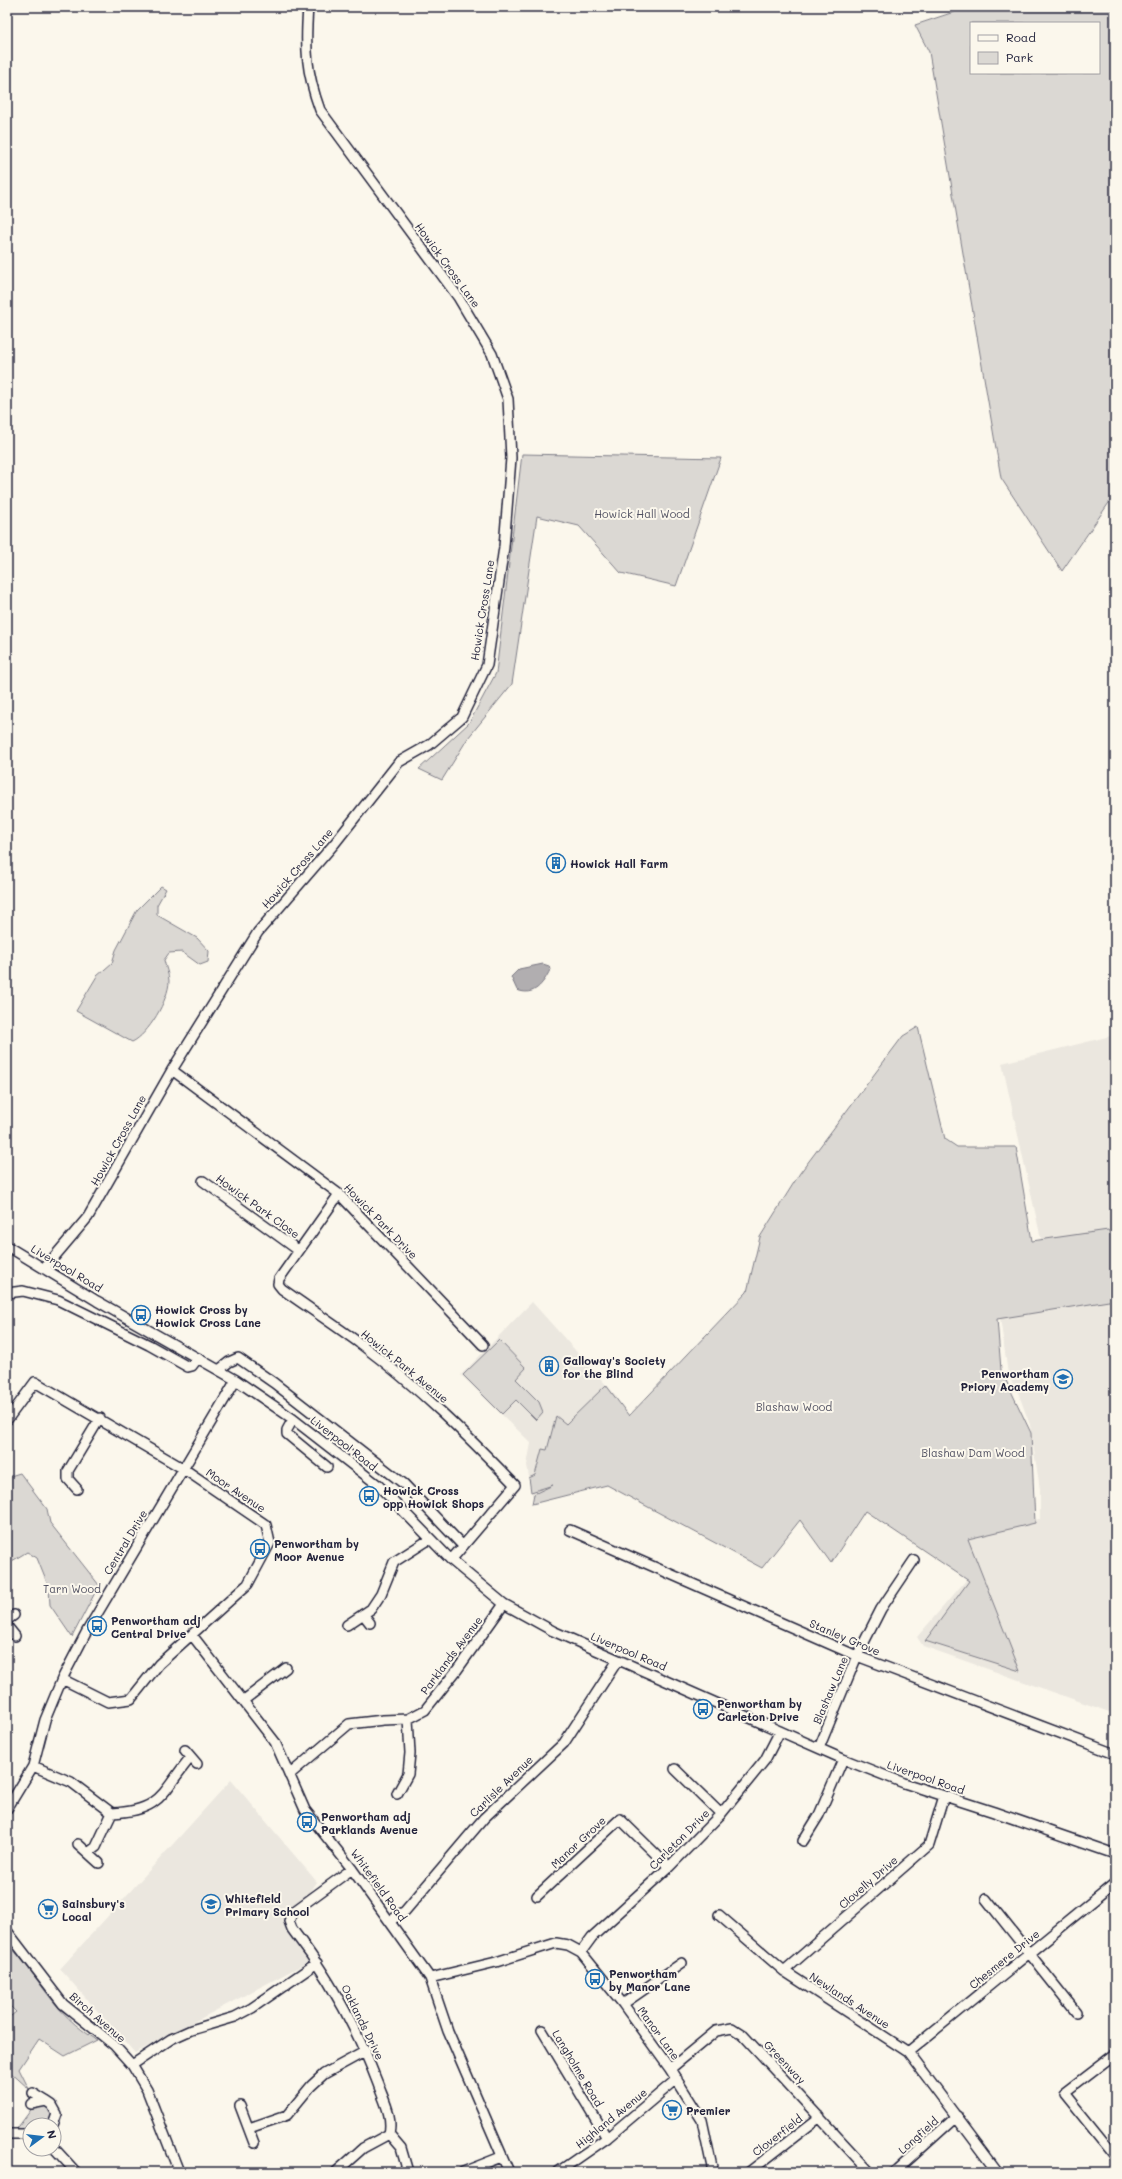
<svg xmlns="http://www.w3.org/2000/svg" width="1122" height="2179" viewBox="0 0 1122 2179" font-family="Mali,sans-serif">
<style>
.built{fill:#ebe7df}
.green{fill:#dbd8d3;stroke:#7e7d87;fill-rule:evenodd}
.water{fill:#b1aeb0;stroke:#787681}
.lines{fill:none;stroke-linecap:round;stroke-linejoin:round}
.minor-casing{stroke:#22223b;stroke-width:12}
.minor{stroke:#fbf7ec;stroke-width:9}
.labels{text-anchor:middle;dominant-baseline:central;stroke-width:4;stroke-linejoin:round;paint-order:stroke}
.street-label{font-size:11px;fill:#22223b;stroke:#fbf7ec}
.park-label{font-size:11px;fill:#505061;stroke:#fbf7ec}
.poi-label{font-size:11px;font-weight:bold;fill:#22223b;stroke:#fbf7ec;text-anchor:start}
</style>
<rect width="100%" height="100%" fill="#fbf7ec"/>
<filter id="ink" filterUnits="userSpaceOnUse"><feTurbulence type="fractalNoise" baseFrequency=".025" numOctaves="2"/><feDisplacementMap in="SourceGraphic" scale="8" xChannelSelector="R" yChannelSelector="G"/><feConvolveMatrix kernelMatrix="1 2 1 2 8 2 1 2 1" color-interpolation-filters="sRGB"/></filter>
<g filter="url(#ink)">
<path class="built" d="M 1115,1035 L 1115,1714 L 923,1646 L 917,1637 L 967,1579 L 948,1533 L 1040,1519 L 1040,1489 L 1030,1425 L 1015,1384 L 1013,1384 L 1008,1374 L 999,1310 L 1055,1302 L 1002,1063 Z
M 532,1302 L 617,1397 L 583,1487 L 533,1500 L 527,1465 L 531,1443 L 461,1375 Z
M 231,1780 L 317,1882 L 288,1926 L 310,1961 L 135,2053 L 60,1969 Z"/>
<path class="green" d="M 969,7 L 1115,7 L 1115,494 L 1062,571 L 1001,478 L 929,52 L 915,25 ZM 971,23 L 1099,23 L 1099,73 L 971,73 Z
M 522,454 L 721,458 L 676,586 L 621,573 L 579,526 L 537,516 L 512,684 L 468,738 L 442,780 L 419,769 L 469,723 L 496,673 Z
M 161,886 L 166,889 L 157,905 L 157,915 L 197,938 L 209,951 L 208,962 L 200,965 L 182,952 L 169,953 L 164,960 C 165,966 169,974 169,981 C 169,999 148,1035 132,1042 L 76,1011 L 97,976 L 112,963 L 116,950 L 137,910 Z
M 918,1027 L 945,1139 L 957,1147 L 1016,1147 L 1032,1241 L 1108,1230 L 1115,1240 L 1115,1300 L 997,1319 L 1001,1370 L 1031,1433 L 1035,1523 L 968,1539 L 1020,1671 L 925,1641 L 969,1581 L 865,1511 L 831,1563 L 800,1520 L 762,1568 L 607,1485 L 532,1504 L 534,1494 L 553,1485 L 531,1492 L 529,1478 L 535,1475 L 542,1449 L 547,1450 L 556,1416 L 566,1424 L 606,1385 L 629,1416 L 747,1292 L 760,1237 L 800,1173 L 903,1036 Z
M 499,1340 L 526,1368 L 516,1379 L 539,1402 L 543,1412 L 536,1420 L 516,1400 L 502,1414 L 463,1375 Z
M 20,1473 L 47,1509 L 50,1523 L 99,1585 L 72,1637 L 50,1605 L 49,1588 L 37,1558 L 27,1552 L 7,1564 L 7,1477 Z
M 7,1943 C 40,1977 53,2014 97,2040 L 65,2056 L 39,2039 L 19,2069 L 29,2089 L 7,2069 L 7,2019 L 16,2012 L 7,2003 Z
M 44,2106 L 47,2107 L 53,2114 L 51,2125 L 30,2125 L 30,2129 L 16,2130 L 33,2107 Z"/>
<path class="water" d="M 543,964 L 549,966 L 550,970 C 543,984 534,997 517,990 L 511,977 L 519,969 Z"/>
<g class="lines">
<defs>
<path id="minor" d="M 172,1070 L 339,1194 L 483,1345
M 203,1181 L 298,1250
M 339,1194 L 279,1279 L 278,1284 L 282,1289 C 309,1308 336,1326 362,1345 C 418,1387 467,1435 515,1485 L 451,1560
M 7,1246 L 97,1301 L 236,1380 L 293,1419 L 378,1485 L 451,1560 L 504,1604 L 553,1631 L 843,1759 L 904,1783 L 994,1812 L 1115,1854
M 44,1269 L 88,1217 L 172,1070 L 258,932 L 335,843 L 399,762 L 429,745 L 462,717 L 487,665 L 504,547 L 511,458 L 508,399 L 492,354 L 458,297 L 320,110 C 306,72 305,48 308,7
M 7,1293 L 23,1291 L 58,1300 L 149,1345 L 188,1367 L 192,1366 L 198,1358
M 219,1370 L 229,1362 L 238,1358 L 274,1383 L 404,1484 L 463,1546
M 293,1419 L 287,1430 L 287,1434 L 327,1467
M 7,1420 L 35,1382 L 184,1469 L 266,1525 L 270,1543 L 248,1584 L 159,1664 L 131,1699 L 108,1702 L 62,1679
M 77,1489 L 68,1479 L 68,1471 L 100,1418
M 570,1530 L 857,1656 L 1115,1754
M 363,1614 L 370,1623
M 7,1620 L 14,1615
M 347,1625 L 371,1609 L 381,1594 L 394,1562 L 430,1539
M 7,1626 L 15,1636
M 192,1635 L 275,1742 L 305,1810 L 352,1869 L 430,1978 L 448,2031 L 509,2172
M 244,1700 L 286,1668
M 819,1748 L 857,1656 L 881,1609 L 914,1560
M 185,1750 L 197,1764
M 33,1766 L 71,1782 L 112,1813 C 163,1811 162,1791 191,1757
M 675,1769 L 721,1814
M 289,1775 L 349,1724 L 383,1720 L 408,1719 L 425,1710 L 457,1670 L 504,1604
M 397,1794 L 408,1774 L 410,1753 L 408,1719
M 7,1809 L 33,1766 L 45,1720 L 62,1679 L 87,1631 L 236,1380
M 803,1841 L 819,1815 L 843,1759
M 78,1844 L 99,1863
M 88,1853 L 96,1847 L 112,1813
M 352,1869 L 293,1912 L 289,1921 L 292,1929 C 329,1977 357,2028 378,2084 C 384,2101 393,2116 389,2134 L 401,2148 L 408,2172
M 537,1896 L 620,1819 L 669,1867
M 986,1899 L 1076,2012
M 719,1915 L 784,1971 L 908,2052 L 998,2172
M 390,1921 L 405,1911 L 484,1818 L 564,1743 L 618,1660
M 7,1931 L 63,2004 L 114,2045 L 132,2065 L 147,2090 L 179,2172
M 581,1952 L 592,1937 L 669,1867 L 721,1814 L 765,1760 L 780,1731
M 784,1971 L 929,1845 L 944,1796
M 430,1978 L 496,1962 L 556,1943 L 568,1945 L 581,1952 L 623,2004 L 670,2069 L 702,2120 L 713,2172
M 623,2004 L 682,1963
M 542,2030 L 607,2138
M 908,2052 L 1115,1883
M 1115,2054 L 1064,2093 L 1115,2156
M 132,2065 L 171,2039 L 191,2030 L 235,2017 L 252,2008 L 317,1963
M 670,2069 L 716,2031 L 732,2028 L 743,2035 L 870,2172
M 33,2093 L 46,2101
M 31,2104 L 46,2101 L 52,2105 L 57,2114 L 53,2125
M 240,2106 L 254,2143
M 249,2128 L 287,2115 L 311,2086 L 324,2074 L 366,2051
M 7,2134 L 30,2134
M 54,2148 L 76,2172
M 336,2172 L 363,2148 L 389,2134
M 463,2172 L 501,2157
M 558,2172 L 607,2138 L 677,2079
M 749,2172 L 820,2117
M 895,2172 L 957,2116"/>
</defs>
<use href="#minor" class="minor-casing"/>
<use href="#minor" class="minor"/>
</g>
</g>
<defs>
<symbol id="building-ring" viewBox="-11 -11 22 22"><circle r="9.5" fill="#fbf7ec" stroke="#1f6fb2" stroke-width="1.5"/><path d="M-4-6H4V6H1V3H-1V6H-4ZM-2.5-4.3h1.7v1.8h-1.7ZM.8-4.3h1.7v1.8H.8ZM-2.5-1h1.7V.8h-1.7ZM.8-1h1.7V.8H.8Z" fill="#1f6fb2"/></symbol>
<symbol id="bus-ring" viewBox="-11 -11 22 22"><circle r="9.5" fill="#fbf7ec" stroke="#1f6fb2" stroke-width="1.5"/><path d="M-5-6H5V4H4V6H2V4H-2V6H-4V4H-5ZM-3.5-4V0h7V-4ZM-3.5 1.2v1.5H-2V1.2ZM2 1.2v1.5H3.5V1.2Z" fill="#1f6fb2"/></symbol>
<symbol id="school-ring" viewBox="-11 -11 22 22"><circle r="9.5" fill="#fbf7ec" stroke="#1f6fb2" stroke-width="1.5"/><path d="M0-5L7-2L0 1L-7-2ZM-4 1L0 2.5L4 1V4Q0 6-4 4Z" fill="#1f6fb2"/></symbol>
<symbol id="supermarket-ring" viewBox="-11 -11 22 22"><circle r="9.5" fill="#fbf7ec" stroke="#1f6fb2" stroke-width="1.5"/><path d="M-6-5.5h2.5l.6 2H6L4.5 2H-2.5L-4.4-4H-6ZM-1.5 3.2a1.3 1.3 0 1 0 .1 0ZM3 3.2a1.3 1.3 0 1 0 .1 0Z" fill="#1f6fb2"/></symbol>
</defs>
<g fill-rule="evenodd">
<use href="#building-ring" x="545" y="852" width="22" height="22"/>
<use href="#bus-ring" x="130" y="1304" width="22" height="22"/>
<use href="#building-ring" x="538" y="1355" width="22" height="22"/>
<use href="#school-ring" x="1052" y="1368" width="22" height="22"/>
<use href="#bus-ring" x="358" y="1485" width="22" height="22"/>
<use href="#bus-ring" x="249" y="1538" width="22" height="22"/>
<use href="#bus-ring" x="86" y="1615" width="22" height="22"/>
<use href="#bus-ring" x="692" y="1698" width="22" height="22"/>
<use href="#bus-ring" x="296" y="1811" width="22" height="22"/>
<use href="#school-ring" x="200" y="1893" width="22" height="22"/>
<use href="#supermarket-ring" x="37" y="1898" width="22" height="22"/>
<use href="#bus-ring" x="584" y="1968" width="22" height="22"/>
<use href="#supermarket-ring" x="661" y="2099" width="22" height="22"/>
</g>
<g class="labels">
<g class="street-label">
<text transform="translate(448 265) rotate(54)">Howick Cross Lane</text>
<text transform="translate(482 610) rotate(-81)">Howick Cross Lane</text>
<text transform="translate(297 868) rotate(-49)">Howick Cross Lane</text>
<text transform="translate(118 1140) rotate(-61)">Howick Cross Lane</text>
<text transform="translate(258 1206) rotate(36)">Howick Park Close</text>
<text transform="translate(381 1221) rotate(46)">Howick Park Drive</text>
<text transform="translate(67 1268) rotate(31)">Liverpool Road</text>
<text transform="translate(405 1366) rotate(39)">Howick Park Avenue</text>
<text transform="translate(344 1443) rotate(38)">Liverpool Road</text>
<text transform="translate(236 1490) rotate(34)">Moor Avenue</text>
<text transform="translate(125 1542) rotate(-59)">Central Drive</text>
<text transform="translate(845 1637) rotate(23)">Stanley Grove</text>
<text transform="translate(629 1651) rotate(23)">Liverpool Road</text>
<text transform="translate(451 1655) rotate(-53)">Parklands Avenue</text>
<text transform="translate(830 1690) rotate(-67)">Blashaw Lane</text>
<text transform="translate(926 1777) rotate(19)">Liverpool Road</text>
<text transform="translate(501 1786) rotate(-44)">Carlisle Avenue</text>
<text transform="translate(679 1839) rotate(-45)">Carleton Drive</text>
<text transform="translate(578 1842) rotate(-43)">Manor Grove</text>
<text transform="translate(868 1882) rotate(-41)">Clovelly Drive</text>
<text transform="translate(379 1885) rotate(54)">Whitefield Road</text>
<text transform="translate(1004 1959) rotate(-39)">Chesmere Drive</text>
<text transform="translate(850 2000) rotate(33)">Newlands Avenue</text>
<text transform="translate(98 2017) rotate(41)">Birch Avenue</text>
<text transform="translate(363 2022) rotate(64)">Oaklands Drive</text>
<text transform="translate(659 2033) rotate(54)">Manor Lane</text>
<text transform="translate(785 2062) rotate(47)">Greenway</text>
<text transform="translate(578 2068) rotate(59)">Langholme Road</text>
<text transform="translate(611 2118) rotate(-39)">Highland Avenue</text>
<text transform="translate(777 2135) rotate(-38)">Cloverfield</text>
<text transform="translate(918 2135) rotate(-42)">Longfield</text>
</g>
<g class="park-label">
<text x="642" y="513">Howick Hall Wood</text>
<text x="794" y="1406">Blashaw Wood</text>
<text x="973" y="1452">Blashaw Dam Wood</text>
<text x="72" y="1588">Tarn Wood</text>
</g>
<g class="poi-label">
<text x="570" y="863">Howick Hall Farm</text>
<text x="155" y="1309">Howick Cross by<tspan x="155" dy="13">Howick Cross Lane</tspan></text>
<text x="563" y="1360">Galloway's Society<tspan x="563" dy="13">for the Blind</tspan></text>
<text x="1049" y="1373" text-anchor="end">Penwortham<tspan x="1049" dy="13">Priory Academy</tspan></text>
<text x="383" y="1490">Howick Cross<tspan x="383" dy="13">opp Howick Shops</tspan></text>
<text x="274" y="1543">Penwortham by<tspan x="274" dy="13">Moor Avenue</tspan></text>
<text x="111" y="1620">Penwortham adj<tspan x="111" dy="13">Central Drive</tspan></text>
<text x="717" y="1703">Penwortham by<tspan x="717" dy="13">Carleton Drive</tspan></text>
<text x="321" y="1816">Penwortham adj<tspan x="321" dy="13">Parklands Avenue</tspan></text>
<text x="225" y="1898">Whitefield<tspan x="225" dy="13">Primary School</tspan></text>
<text x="62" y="1903">Sainsbury's<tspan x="62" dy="13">Local</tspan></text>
<text x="609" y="1973">Penwortham<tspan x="609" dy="13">by Manor Lane</tspan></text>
<text x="686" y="2110">Premier</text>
</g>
</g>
<rect width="1122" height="2179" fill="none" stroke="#fbf7ec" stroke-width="24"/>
<rect x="12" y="12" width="1098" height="2155" fill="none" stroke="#22223b" stroke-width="1.5" filter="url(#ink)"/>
<rect x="970" y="22" width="130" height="52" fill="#fbf7ec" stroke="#a4a2a5"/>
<rect x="978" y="35" width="20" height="6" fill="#fbf7ec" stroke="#a4a2a5"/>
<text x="1006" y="42" font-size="12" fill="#22223b">Road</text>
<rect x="978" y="52" width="20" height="12" fill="#dbd8d3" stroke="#a4a2a5"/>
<text x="1006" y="62" font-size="12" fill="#22223b">Park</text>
<g transform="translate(42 2137) rotate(75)"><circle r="19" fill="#fbf7ec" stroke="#a4a2a5"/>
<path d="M0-3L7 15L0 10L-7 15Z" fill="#1f6fb2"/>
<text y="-6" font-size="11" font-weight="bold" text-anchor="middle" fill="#22223b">N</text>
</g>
</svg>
